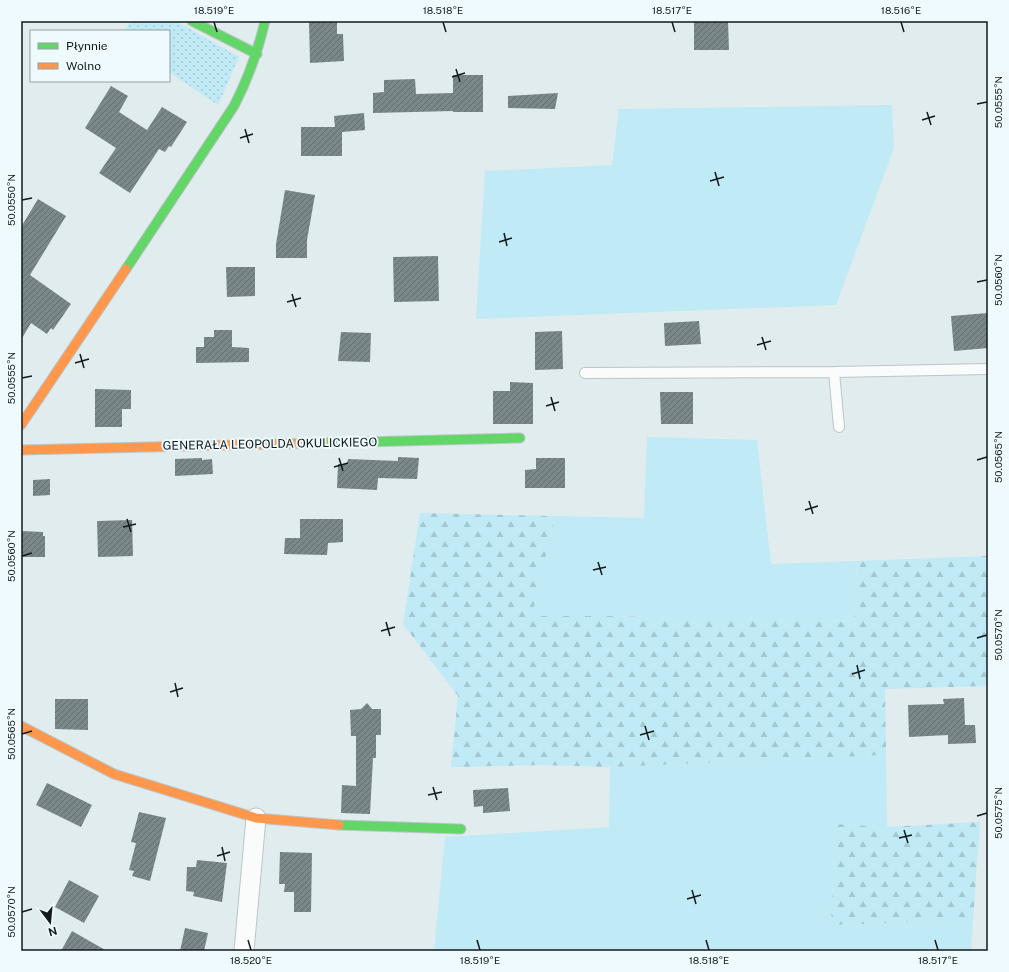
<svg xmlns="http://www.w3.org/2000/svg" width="1009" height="972" viewBox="0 0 1009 972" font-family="'Public Sans',sans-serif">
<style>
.green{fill:#c0eaf5}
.forest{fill:url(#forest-firs)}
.park{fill:url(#park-dots)}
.building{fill:url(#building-hatch)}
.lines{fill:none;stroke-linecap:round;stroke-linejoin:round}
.lane-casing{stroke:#bcc5c7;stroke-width:12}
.street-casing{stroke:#bcc5c7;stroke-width:21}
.fast-casing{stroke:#bcc5c7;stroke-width:11}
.slow-casing{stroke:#bcc5c7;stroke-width:11}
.lane{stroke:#fafcfc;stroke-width:10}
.street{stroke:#fafcfc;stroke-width:19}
.fast{stroke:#63d668;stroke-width:9}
.slow{stroke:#ff974d;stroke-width:9}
.ticks{fill:none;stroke:#131a1c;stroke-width:1.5}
.labels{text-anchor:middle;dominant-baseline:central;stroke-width:4;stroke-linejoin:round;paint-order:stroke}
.street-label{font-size:12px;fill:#131a1c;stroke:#eefafd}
.neatline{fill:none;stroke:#131a1c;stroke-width:1.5}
.ticks-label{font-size:10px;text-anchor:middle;fill:#131a1c}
</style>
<defs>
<pattern id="forest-firs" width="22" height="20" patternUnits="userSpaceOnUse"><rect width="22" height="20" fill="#c0eaf5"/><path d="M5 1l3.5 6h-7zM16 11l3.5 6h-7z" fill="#a4c8d1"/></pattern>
<pattern id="park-dots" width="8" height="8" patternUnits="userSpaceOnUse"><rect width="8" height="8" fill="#c0eaf5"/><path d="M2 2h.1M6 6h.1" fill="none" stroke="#a4c8d1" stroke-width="1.8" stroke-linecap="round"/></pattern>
<pattern id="building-hatch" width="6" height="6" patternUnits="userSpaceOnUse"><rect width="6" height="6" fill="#7a888b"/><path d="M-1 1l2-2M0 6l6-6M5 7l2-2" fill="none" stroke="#636e71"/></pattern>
</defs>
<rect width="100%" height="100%" fill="#e0ecee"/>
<path class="green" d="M 892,105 L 894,148 L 836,305 L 476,319 L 485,171 L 612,165 L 619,109 Z
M 647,437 L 757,440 L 771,564 L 857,561 L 854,622 L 610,616 L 531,616 L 555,516 L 644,518 Z
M 886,755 L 887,827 L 835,824 L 831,925 L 973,920 L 971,951 L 434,951 L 445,837 L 609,827 L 610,767 Z"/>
<path class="forest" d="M 420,513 L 555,516 L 532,616 L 609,616 L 854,622 L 857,561 L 988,556 L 988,686 L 885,689 L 886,755 L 610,767 L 543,765 L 451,767 L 458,696 L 403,624 Z
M 980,822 L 973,920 L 831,925 L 835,824 L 887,827 Z"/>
<path class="park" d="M 130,21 L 176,21 L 239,57 L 218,105 L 169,72 L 169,31 L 125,31 Z"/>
<path class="building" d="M 309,21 L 337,21 L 337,34 L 343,34 L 344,61 L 310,63 Z
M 728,21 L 729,50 L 694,50 L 694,22 Z
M 453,75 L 483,75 L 483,112 L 453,112 L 453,111 L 373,113 L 373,93 L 384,92 L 384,80 L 415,79 L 416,94 L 453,93 Z
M 111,86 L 128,96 L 119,112 L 147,130 L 162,107 L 187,122 L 171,147 L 169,146 L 165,152 L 159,149 L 130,193 L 99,173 L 116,148 L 85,128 Z
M 558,93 L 555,109 L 508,108 L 508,96 Z
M 364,113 L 365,130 L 342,132 L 342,156 L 301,156 L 301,127 L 335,127 L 334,116 Z
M 285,190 L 315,195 L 307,240 L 307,258 L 276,258 L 276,244 Z
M 38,199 L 66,216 L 30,275 L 71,304 L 53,330 L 51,328 L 47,334 L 31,323 L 21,340 L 21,227 Z
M 438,256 L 439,301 L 394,302 L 393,257 Z
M 226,267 L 255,267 L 255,296 L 227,297 Z
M 988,313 L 988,348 L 954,351 L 951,316 Z
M 699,321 L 701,344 L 665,346 L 664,323 Z
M 214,330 L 232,330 L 232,347 L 249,348 L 249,362 L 196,363 L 196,347 L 204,347 L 204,337 L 214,337 Z
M 562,331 L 563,369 L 535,370 L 535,332 Z
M 341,332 L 371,333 L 370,362 L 338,361 Z
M 510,382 L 533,383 L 533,424 L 493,424 L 493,391 L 510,391 Z
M 95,389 L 131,390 L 131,409 L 122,409 L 122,427 L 95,427 Z
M 660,392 L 693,392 L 693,424 L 661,424 Z
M 398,457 L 419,458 L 417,479 L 378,478 L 377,490 L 337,488 L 338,464 L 347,464 L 348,459 L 398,461 Z
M 202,458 L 202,460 L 212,459 L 213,474 L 175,476 L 175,459 Z
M 536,458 L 565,458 L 565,488 L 525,488 L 525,470 L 536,469 Z
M 50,479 L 50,495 L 33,496 L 33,480 Z
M 300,519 L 343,519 L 343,542 L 328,543 L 327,555 L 284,554 L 285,538 L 300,538 Z
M 132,520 L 133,556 L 98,557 L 97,521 Z
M 21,531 L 43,532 L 43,536 L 45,536 L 45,557 L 21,557 Z
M 964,698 L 965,725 L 975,725 L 976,743 L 948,744 L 948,735 L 909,737 L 908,705 L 944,704 L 943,699 Z
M 55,699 L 88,699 L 88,730 L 55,729 Z
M 367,703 L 372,709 L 381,709 L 381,735 L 376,735 L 376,758 L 373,758 L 370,814 L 341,813 L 342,785 L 356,786 L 356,736 L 351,736 L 350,710 L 361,709 Z
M 47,783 L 92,805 L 81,827 L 36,805 Z
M 508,788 L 510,811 L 483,813 L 483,806 L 474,807 L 473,790 Z
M 139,812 L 166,818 L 150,881 L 132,876 L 134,871 L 129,870 L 136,843 L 131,842 Z
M 280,852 L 312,853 L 311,912 L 294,912 L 294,892 L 284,892 L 285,884 L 279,884 Z
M 197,860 L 227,863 L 222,902 L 193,896 L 194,892 L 186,891 L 187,867 L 196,867 Z
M 69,880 L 99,896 L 84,923 L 55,907 Z
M 185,928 L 208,933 L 204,951 L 180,951 Z
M 72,931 L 107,951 L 61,951 Z"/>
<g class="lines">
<defs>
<path id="lane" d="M 834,372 L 839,427
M 585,373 L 834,372 L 988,369"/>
<path id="street" d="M 244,951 L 256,818"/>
<path id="fast" d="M 192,21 L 257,54
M 126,269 L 234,106 C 248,79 258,51 265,21
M 323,443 L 520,438
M 339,825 L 461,829"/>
<path id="slow" d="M 21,425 L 126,269
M 21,450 L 323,443
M 21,726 L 114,774 L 256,818 L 339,825"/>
</defs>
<use href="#lane" class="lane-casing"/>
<use href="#street" class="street-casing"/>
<use href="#fast" class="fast-casing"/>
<use href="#slow" class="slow-casing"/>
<use href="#lane" class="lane"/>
<use href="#street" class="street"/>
<use href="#fast" class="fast"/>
<use href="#slow" class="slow"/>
</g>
<path class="ticks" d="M 214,22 L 217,32M 443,22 L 446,32M 672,22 L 675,32M 901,22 L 904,32M 456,69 L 460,82M 452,77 L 465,73M 977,104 L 987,102M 927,112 L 931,125M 922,120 L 935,116M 245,129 L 249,143M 240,138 L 253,134M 715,172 L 719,186M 710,181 L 724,177M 22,200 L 32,198M 504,233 L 507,246M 499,242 L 512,238M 977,282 L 987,280M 292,294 L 296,307M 287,302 L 301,298M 762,337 L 766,350M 757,345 L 771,341M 80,354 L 84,368M 75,363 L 89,359M 22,378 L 32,376M 551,397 L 555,411M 546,406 L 559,402M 339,458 L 343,471M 977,460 L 987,457M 334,467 L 348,463M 809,501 L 813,514M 805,510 L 818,506M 127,519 L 131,532M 123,527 L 136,524M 22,556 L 32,553M 598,562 L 602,575M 593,570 L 606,567M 386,622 L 390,636M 381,631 L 395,627M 977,638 L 987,635M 857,665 L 860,679M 852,674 L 865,670M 175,683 L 178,697M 170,692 L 183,688M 645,726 L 649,740M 22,734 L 32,731M 640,735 L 654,731M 433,787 L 437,800M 428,795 L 442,792M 977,816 L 987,813M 904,830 L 908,843M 899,838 L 912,835M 222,847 L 225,861M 217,856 L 230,852M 692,890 L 696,904M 687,899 L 701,895M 22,912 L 32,909M 248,940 L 251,950M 477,940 L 480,950M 706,940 L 709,950M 935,940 L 938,950"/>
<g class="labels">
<g class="street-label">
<text transform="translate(270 444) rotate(-1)">GENERAŁA LEOPOLDA OKULICKIEGO</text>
</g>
</g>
<rect width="1009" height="972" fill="none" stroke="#eefafd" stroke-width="44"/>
<rect x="30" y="30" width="140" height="52" fill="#eefafd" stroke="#96a0a3"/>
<rect x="38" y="43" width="20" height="6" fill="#63d668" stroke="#96a0a3"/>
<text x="66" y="50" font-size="12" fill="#131a1c">Płynnie</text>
<rect x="38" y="63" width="20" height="6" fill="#ff974d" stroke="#96a0a3"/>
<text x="66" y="70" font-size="12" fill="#131a1c">Wolno</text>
<g transform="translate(50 922) rotate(164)" stroke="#eefafd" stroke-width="3" paint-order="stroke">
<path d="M0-3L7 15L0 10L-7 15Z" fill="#131a1c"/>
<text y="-6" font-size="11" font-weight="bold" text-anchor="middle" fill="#131a1c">N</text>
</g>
<rect x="22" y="22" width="965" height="928" class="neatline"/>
<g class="ticks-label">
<text x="214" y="14">18.519°E</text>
<text x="443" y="14">18.518°E</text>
<text x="672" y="14">18.517°E</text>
<text x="901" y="14">18.516°E</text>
<text transform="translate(998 102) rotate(-90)" y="4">50.0555°N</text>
<text transform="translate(11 200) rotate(-90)" y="4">50.0550°N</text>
<text transform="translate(998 280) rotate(-90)" y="4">50.0560°N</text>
<text transform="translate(11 378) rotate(-90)" y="4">50.0555°N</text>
<text transform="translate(998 457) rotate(-90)" y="4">50.0565°N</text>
<text transform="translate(11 556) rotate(-90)" y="4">50.0560°N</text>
<text transform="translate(998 635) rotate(-90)" y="4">50.0570°N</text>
<text transform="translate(11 734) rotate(-90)" y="4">50.0565°N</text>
<text transform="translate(998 813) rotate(-90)" y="4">50.0575°N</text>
<text transform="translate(11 912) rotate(-90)" y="4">50.0570°N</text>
<text x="251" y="964">18.520°E</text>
<text x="480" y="964">18.519°E</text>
<text x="709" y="964">18.518°E</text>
<text x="938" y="964">18.517°E</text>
</g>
</svg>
